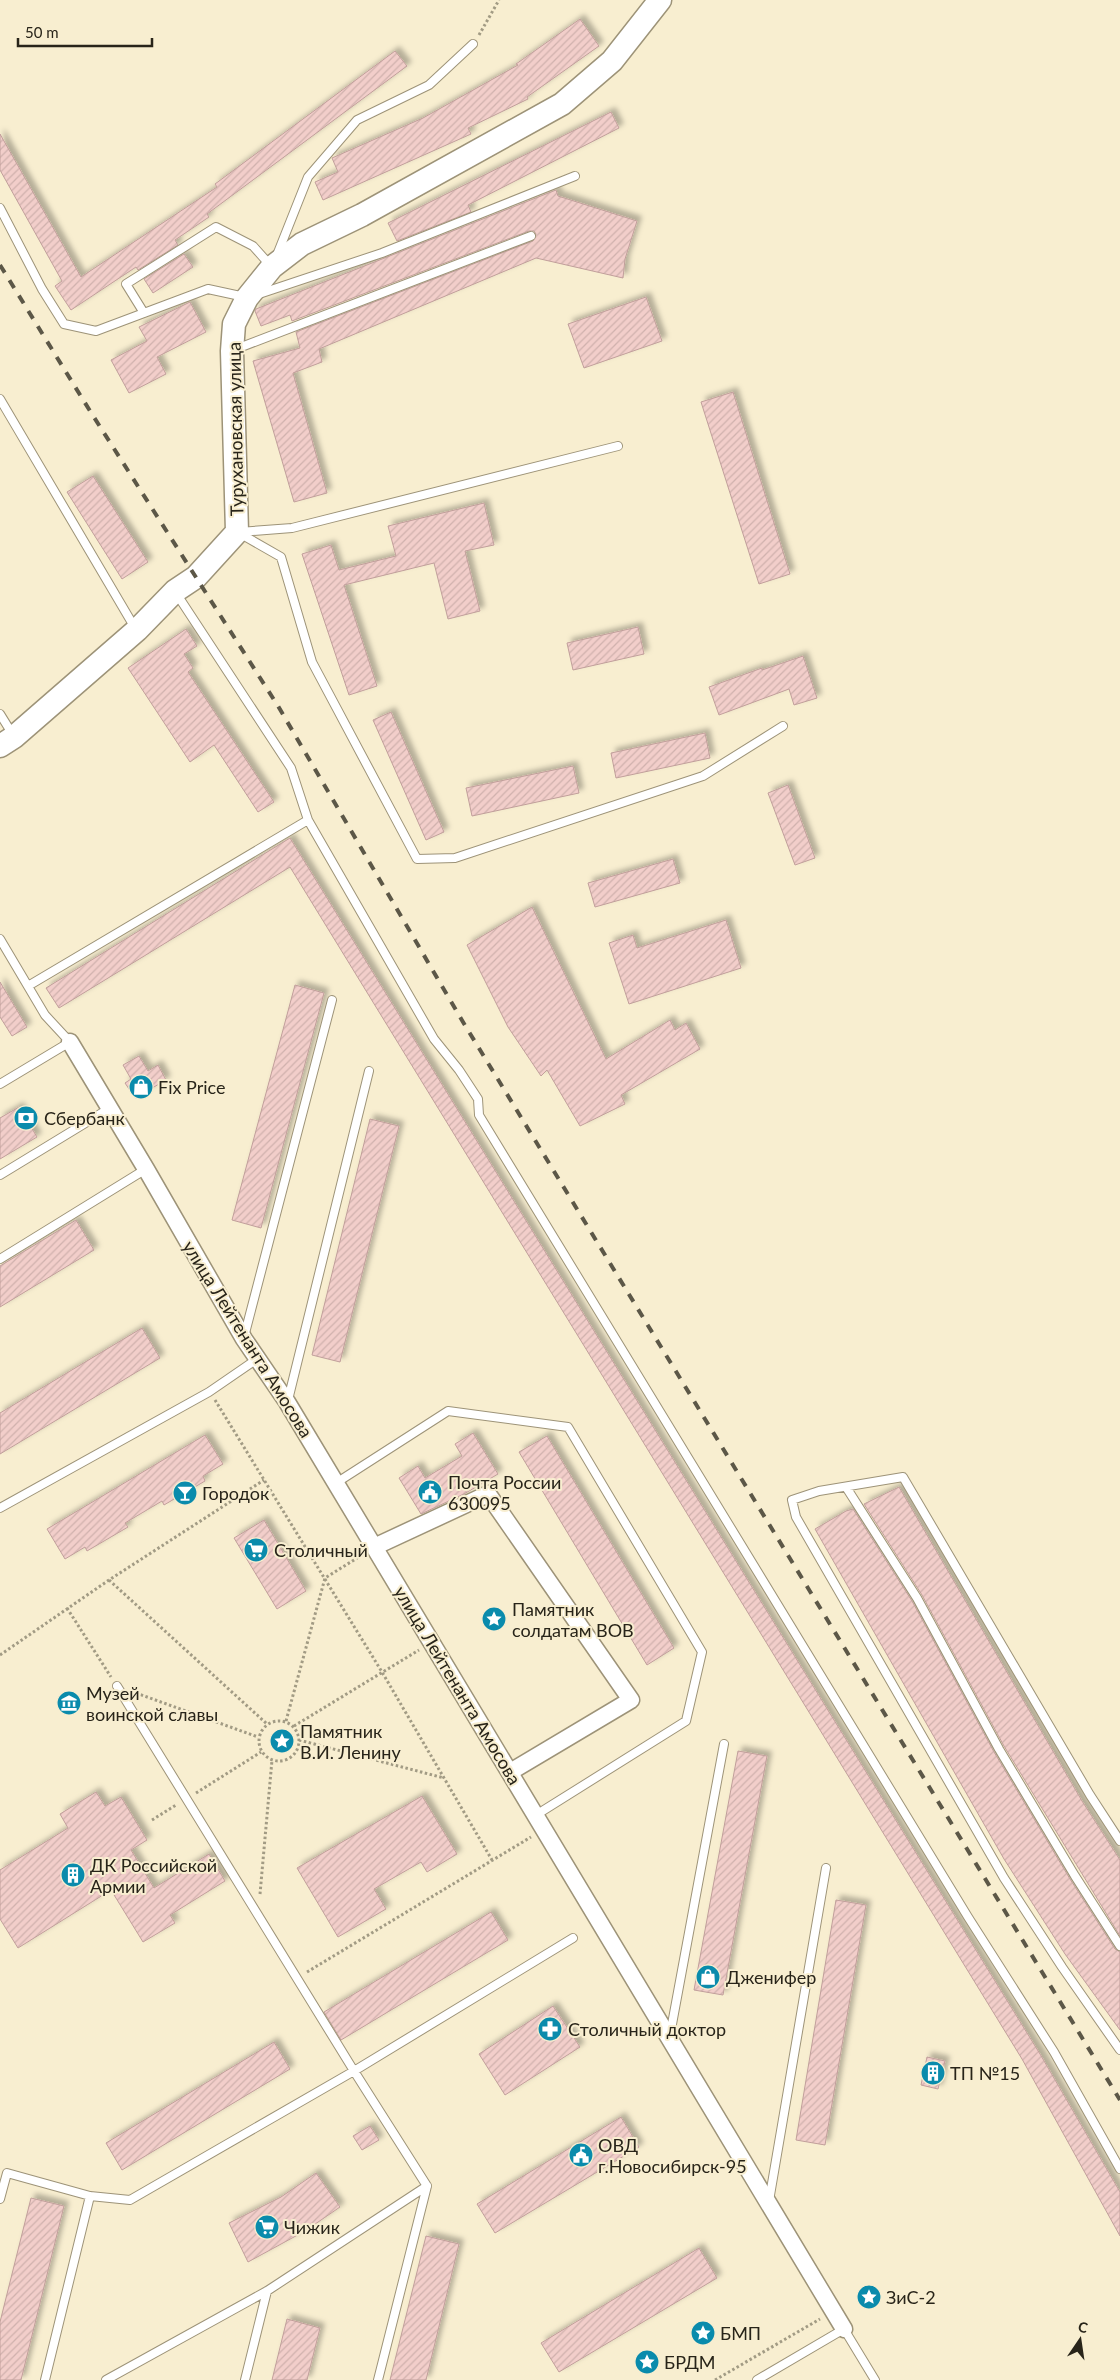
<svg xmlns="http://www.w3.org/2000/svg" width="1120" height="2380" viewBox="0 0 1120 2380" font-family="Lato,sans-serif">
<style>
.building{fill:url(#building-hatch);stroke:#c19f9b;filter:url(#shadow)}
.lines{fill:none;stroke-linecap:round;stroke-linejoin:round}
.lane-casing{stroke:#9d9378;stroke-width:10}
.street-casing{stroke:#9d9378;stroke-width:19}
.secondary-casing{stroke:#9d9378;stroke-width:25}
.path{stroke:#a29b84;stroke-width:3;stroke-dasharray:2.5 2.5;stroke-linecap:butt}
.lane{stroke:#fff;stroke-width:8}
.street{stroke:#fff;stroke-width:16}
.secondary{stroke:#fff;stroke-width:22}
.rail{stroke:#5c5747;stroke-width:4;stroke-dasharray:9 9;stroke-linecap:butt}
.labels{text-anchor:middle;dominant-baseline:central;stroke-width:4;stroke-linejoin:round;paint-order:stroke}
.street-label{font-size:18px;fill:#282419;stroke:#f8eed0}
.poi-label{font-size:18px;fill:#282419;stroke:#f8eed0;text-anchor:start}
</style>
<defs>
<pattern id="building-hatch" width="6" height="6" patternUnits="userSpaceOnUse" patternTransform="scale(1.25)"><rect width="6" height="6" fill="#f2ceca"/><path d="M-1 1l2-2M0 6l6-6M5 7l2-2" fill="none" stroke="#d0b1ad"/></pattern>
<filter id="shadow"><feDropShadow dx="4.5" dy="-4.5" stdDeviation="2.5" flood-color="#0004"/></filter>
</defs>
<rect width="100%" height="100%" fill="#f8eed0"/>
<path class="building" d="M 580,19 L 599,46 L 527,97 L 528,99 L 468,128 L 471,134 L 323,200 L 315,182 L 338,172 L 332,158 L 423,118 L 518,65 L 516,64 Z
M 395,51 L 407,66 L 207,214 L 209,217 L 175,240 L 178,245 L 138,270 L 136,267 L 71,310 L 55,286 L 62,281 L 0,170 L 0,134 L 81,277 L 217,187 L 215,184 Z
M 611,112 L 619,128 L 468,205 L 471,212 L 397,241 L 388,223 Z
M 556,190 L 558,196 L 637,221 L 625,259 L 623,278 L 536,258 L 319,349 L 322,362 L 293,373 L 327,493 L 294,502 L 253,361 L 300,348 L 296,332 L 533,241 L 536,234 L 534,231 L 529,231 L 292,321 L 290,315 L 261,326 L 255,311 L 256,309 Z
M 184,254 L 193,267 L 153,293 L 144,279 Z
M 646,297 L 662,341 L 584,368 L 568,324 Z
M 190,302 L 206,332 L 157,357 L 166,374 L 129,393 L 111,360 L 147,341 L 139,327 Z
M 733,392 L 790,574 L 759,584 L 701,402 Z
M 93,476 L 148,562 L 122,579 L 67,492 Z
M 484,503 L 494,545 L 465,551 L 480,611 L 448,619 L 434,563 L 344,585 L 377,686 L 349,695 L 302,554 L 331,545 L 339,570 L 396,556 L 388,526 Z
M 638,627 L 644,654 L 573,670 L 567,643 Z
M 186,629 L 197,646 L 184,654 L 193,668 L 188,672 L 274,802 L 258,812 L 214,745 L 190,762 L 128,668 Z
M 803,656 L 817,698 L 794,705 L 789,689 L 719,715 L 709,687 L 762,668 L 762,670 Z
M 391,712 L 444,832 L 426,840 L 373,720 Z
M 705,733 L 710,758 L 616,778 L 611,753 Z
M 573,766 L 579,793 L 472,816 L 466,788 Z
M 788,785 L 815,858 L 795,865 L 768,793 Z
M 290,838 L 1040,2054 L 1120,2192 L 1120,2236 L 1022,2059 L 290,867 L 59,1008 L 46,988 Z
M 673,859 L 680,883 L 595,907 L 588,883 Z
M 532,907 L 606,1059 L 670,1020 L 675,1030 L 686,1023 L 700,1049 L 621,1095 L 625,1104 L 580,1126 L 547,1070 L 541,1076 L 508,1027 L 467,945 Z
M 726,920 L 741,968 L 629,1004 L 609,943 L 633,935 L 637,948 Z
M 0,982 L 27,1027 L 12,1036 L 0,1017 Z
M 295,985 L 324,993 L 261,1228 L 232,1220 Z
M 139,1056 L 148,1071 L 158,1065 L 166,1080 L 135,1098 L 125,1083 L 131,1079 L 123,1065 Z
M 19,1107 L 37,1137 L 0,1159 L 0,1118 Z
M 370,1119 L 399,1126 L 340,1362 L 312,1355 Z
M 76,1220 L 94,1250 L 0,1307 L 0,1266 Z
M 142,1328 L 160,1358 L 0,1454 L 0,1413 Z
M 473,1433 L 498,1474 L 464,1494 L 421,1514 L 399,1478 L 418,1466 L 425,1478 L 462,1456 L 455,1444 Z
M 205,1435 L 223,1464 L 203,1476 L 205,1481 L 164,1505 L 162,1501 L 125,1523 L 128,1527 L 87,1551 L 85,1547 L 65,1559 L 47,1529 Z
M 547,1436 L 674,1648 L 647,1665 L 519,1452 Z
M 899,1487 L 1082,1801 L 1120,1860 L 1120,1936 L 1004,1746 L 922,1595 L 864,1504 Z
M 853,1509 L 912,1601 L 994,1752 L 1070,1879 L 1115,1949 L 1120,1952 L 1120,2030 L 1065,1954 L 1004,1859 L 815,1529 L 846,1511 Z
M 264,1520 L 306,1591 L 277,1609 L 234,1538 Z
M 738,1751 L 767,1756 L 723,1995 L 694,1990 Z
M 96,1792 L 105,1806 L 121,1797 L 147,1840 L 131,1850 L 154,1888 L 209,1854 L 225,1881 L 170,1915 L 175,1923 L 143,1942 L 111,1890 L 18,1948 L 0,1919 L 0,1870 L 68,1828 L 60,1814 Z
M 422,1796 L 457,1854 L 427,1872 L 421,1862 L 374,1889 L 386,1909 L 338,1937 L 297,1868 Z
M 836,1900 L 866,1905 L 825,2145 L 796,2140 Z
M 491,1912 L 508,1940 L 341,2040 L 324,2012 Z
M 553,2006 L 580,2047 L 505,2095 L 479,2054 Z
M 274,2042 L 290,2069 L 122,2170 L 106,2143 Z
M 927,2057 L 945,2061 L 938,2089 L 921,2085 Z
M 621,2117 L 639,2147 L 495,2233 L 477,2204 Z
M 370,2126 L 379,2140 L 362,2150 L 353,2136 Z
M 316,2173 L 340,2207 L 305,2231 L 248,2262 L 229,2223 L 281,2197 Z
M 31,2198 L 64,2206 L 21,2380 L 0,2380 L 0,2322 Z
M 426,2236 L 459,2244 L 426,2380 L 390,2380 Z
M 699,2248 L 717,2278 L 559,2372 L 541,2343 Z
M 287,2319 L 320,2328 L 307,2380 L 272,2380 Z"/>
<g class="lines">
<defs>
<path id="lane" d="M 0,208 L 42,289 L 64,324 L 96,331 L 208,289 L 245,297
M 277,255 L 308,177 L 357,120 L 429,85 L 473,44
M 259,294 L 382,253 L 575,176
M 144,313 L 126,284 L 216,227 L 253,246 L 270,265
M 236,349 L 531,236
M 0,399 L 135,628
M 239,532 L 292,528 L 618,446
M 239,533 L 281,557 L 312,662 L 417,859 L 455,858 L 703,776 L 783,726
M 176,593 L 291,768 L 308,820
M 0,714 L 13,735
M 0,939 L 45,1015 L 70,1042 L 0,1084
M 28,986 L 308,820 L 434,1039 L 459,1070 L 478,1099 L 479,1115 L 968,1917 L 1054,2052 L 1120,2169
M 0,1175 L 110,1108
M 0,1259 L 146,1169
M 244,1337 L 332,1000
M 288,1400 L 369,1071
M 336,1483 L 448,1411 L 568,1427 L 702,1652 L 686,1721 L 536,1815
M 846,1487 L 917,1598 L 999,1749 L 1075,1876 L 1120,1946
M 0,1508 L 209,1392 L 257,1359
M 1120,1841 L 1090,1795 L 903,1477 L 819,1491 L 792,1500 L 796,1517 L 1004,1878 L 1062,1967 L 1120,2050
M 670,2035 L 724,1744
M 0,2199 L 7,2173 L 90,2196 L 130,2200 L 354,2071 L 117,1686
M 769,2201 L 826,1868
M 45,2380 L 90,2196
M 106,2380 L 267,2291 L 427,2186 L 354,2071 L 573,1938
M 245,2380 L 267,2291
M 378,2380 L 427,2186
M 757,2380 L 844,2329 L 875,2380"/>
<path id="street" d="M 70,1042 L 146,1169 L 244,1339 L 287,1402 L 844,2329
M 374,1547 L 488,1494 L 631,1700 L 510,1772"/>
<path id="secondary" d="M 0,746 L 14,737 L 137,630 L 175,591 L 196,577 L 237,532 L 232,351 L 234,324 L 247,298 L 272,267 L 302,244 L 362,215 L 562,104 L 612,61 L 660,0"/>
</defs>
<use href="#lane" class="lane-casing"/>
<use href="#street" class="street-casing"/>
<use href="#secondary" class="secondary-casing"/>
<path class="path" d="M 479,35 L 499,0
M 215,1400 L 382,1672 L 492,1860
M 109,1580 L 267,1724
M 67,1608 L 111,1677
M 0,1655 L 109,1580 L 264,1480
M 136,1693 L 258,1737
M259 1741a20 20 0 1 1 40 0a20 20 0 1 1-40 0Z
M 286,1721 L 325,1578 L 362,1555
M 294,1726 L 419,1650
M 299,1740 L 444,1778
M 196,1793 L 261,1752
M 152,1820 L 176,1805
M 260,1894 L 272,1760
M 307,1972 L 531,1837
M 715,2380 L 820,2319"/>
<use href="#lane" class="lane"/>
<use href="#street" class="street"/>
<use href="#secondary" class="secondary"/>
<path class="rail" d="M 0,265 L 90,411 L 278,706 L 463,1022 L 1120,2100"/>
</g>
<defs>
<symbol id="shop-disc" viewBox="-11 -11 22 22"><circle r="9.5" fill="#0a8bac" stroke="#f8eed0"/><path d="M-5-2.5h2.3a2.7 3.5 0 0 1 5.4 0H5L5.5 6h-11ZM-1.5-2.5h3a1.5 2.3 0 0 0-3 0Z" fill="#fff"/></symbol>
<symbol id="bank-disc" viewBox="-11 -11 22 22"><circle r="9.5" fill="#0a8bac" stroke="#f8eed0"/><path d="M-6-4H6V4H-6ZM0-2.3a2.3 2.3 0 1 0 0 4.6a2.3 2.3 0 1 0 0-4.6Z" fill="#fff"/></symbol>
<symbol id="civic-disc" viewBox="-11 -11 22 22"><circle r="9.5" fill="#0a8bac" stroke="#f8eed0"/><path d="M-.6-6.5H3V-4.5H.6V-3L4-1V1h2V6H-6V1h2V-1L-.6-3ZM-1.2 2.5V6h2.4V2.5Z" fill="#fff"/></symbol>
<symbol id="bar-disc" viewBox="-11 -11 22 22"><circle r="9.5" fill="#0a8bac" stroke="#f8eed0"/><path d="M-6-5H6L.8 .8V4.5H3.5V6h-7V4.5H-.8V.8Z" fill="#fff"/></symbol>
<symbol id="supermarket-disc" viewBox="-11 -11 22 22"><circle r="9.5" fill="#0a8bac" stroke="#f8eed0"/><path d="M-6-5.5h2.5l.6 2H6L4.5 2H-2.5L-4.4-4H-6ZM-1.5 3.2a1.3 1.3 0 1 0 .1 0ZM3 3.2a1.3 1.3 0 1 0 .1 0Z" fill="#fff"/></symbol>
<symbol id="sight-disc" viewBox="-11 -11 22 22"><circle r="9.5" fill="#0a8bac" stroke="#f8eed0"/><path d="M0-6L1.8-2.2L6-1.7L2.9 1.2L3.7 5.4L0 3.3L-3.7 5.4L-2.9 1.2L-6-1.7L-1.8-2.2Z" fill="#fff"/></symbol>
<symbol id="museum-disc" viewBox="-11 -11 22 22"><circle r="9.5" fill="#0a8bac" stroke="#f8eed0"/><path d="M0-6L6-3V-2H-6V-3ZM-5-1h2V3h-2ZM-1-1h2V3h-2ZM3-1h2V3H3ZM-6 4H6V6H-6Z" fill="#fff"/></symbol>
<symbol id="building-disc" viewBox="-11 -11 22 22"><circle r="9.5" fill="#0a8bac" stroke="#f8eed0"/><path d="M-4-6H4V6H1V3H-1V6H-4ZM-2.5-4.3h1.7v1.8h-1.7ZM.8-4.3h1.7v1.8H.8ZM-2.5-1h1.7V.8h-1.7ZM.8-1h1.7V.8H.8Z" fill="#fff"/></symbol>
<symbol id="pharmacy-disc" viewBox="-11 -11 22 22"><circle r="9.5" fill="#0a8bac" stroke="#f8eed0"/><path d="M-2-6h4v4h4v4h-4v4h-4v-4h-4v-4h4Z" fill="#fff"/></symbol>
</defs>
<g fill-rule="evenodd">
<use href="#shop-disc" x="127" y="1073" width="28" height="28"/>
<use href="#bank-disc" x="12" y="1104" width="28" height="28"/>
<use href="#civic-disc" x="416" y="1478" width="28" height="28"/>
<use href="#bar-disc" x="171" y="1479" width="28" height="28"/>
<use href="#supermarket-disc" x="242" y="1536" width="28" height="28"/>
<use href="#sight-disc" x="480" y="1605" width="28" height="28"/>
<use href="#museum-disc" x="55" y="1689" width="28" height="28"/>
<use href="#sight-disc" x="268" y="1727" width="28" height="28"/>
<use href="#building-disc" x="59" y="1861" width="28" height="28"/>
<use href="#shop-disc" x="694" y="1963" width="28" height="28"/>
<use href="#pharmacy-disc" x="536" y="2015" width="28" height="28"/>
<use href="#building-disc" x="919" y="2059" width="28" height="28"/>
<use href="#civic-disc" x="567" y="2141" width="28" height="28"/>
<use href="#supermarket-disc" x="253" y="2213" width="28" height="28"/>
<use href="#sight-disc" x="855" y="2283" width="28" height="28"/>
<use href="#sight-disc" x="689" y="2319" width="28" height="28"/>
<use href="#sight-disc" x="633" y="2348" width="28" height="28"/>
</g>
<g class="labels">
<g class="street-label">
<text transform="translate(235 429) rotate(-91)">Турухановская улица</text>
<text transform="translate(248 1339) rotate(58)">улица Лейтенанта Амосова</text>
<text transform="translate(458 1685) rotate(59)">улица Лейтенанта Амосова</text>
</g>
<g class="poi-label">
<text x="158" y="1087">Fix Price</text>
<text x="44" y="1118">Сбербанк</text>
<text x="448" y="1482">Почта России<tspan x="448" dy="21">630095</tspan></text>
<text x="202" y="1493">Городок</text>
<text x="274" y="1550">Столичный</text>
<text x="512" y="1609">Памятник<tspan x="512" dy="21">солдатам ВОВ</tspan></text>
<text x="86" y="1693">Музей<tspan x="86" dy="21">воинской славы</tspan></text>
<text x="300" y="1731">Памятник<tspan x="300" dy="21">В.И. Ленину</tspan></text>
<text x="90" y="1865">ДК Российской<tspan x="90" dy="21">Армии</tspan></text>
<text x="726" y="1977">Дженифер</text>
<text x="568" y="2029">Столичный доктор</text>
<text x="950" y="2073">ТП №15</text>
<text x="598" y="2145">ОВД<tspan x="598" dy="21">г.Новосибирск-95</tspan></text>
<text x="284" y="2227">Чижик</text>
<text x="886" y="2297">ЗиС-2</text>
<text x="720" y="2333">БМП</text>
<text x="664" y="2362">БРДМ</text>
</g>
</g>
<g transform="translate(1080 2340) rotate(13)" stroke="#f8eed0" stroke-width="4" paint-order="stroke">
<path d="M0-4L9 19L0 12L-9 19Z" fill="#282419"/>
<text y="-8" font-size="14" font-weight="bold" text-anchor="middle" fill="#282419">С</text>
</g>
<path d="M18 38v8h134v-8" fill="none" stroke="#282419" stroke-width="2.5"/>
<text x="25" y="38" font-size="15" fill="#282419" stroke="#f8eed0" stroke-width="4" paint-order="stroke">50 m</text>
</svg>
